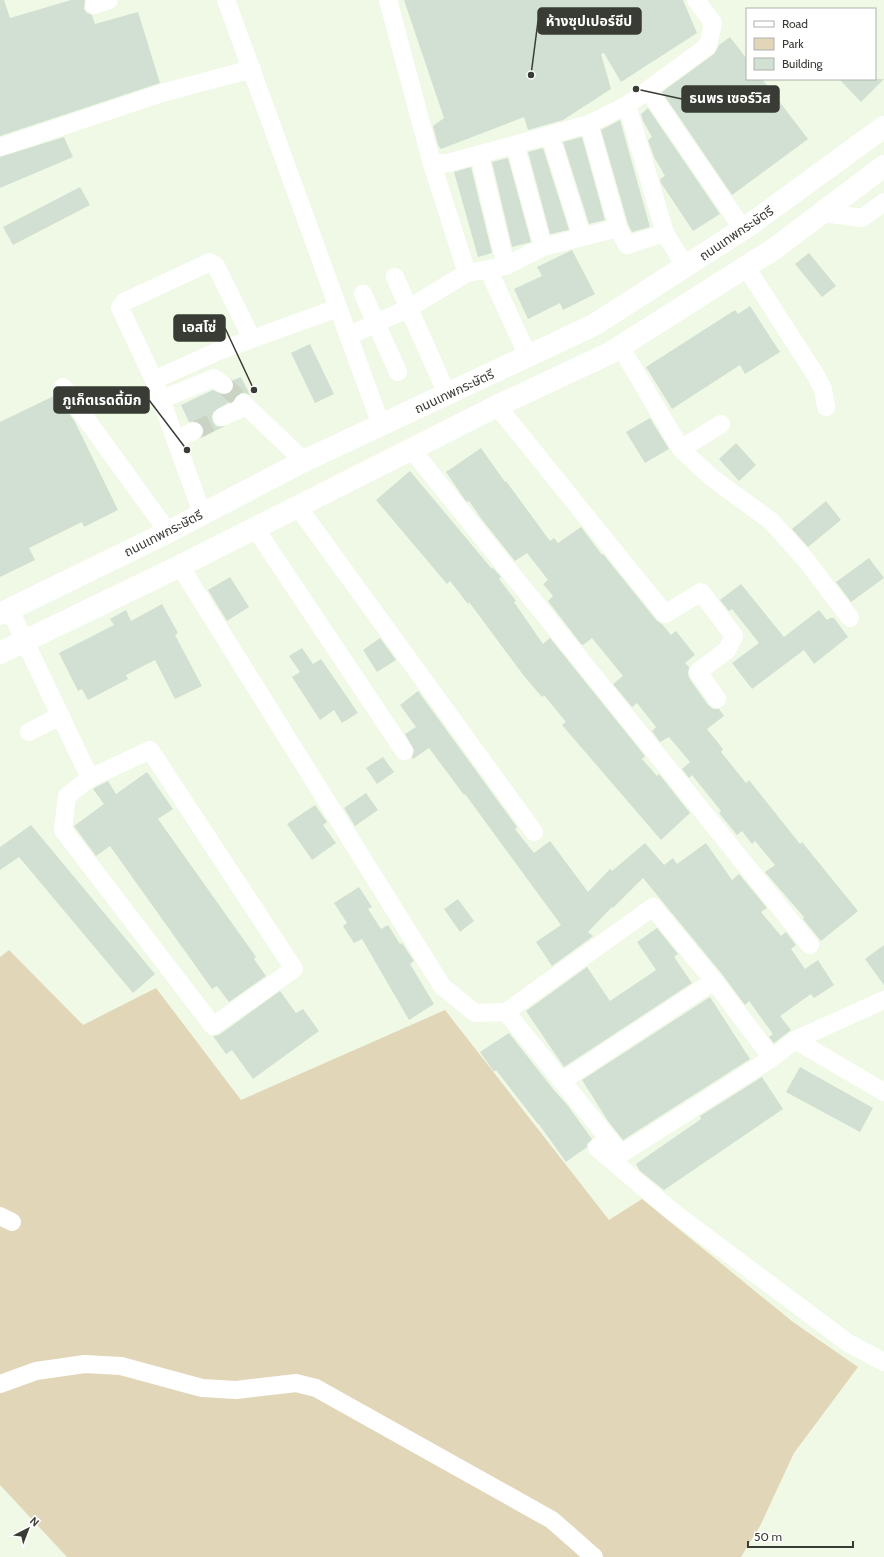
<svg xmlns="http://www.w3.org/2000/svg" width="884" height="1557" viewBox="0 0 884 1557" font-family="Cabin,'Noto Sans Thai',sans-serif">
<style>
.green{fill:#e2d6b8}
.building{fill:#d1e0d2}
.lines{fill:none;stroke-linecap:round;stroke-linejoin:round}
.minor-tunnel{stroke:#cbd3c3;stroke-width:18;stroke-dasharray:18 9;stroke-linecap:butt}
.minor{stroke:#fff;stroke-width:18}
.major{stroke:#fff;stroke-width:22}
.labels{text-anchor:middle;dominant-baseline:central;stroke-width:3;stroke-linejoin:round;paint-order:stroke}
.street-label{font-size:13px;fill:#393c35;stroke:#fff}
.leader{fill:none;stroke:#393c35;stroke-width:1.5}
.callout-dot{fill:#393c35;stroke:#fff;stroke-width:1.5}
.callout{fill:#393c35;stroke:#393c35;stroke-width:1.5}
.callout-label{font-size:14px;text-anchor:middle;font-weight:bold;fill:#fff}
</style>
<rect width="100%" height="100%" fill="#f0f9e6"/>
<path class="green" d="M 9,950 L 83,1025 L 156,988 L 241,1100 L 445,1010 L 609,1220 L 642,1199 L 793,1322 L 858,1367 L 794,1453 L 760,1526 L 741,1557 L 67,1557 L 0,1485 L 0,957 Z"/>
<path class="building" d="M 0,0 L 4,0 L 10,18 L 71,0 L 85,0 L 84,9 L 87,13 L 92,15 L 95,24 L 138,12 L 160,83 L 0,136 Z
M 404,0 L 683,0 L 697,33 L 621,82 L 604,53 L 601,54 L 611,89 L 563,120 L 528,130 L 524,117 L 441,149 L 438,145 L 433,126 L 444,118 Z
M 730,37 L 747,59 L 747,79 L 762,79 L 808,139 L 732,195 L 662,92 L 714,54 L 719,45 Z
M 839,79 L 884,79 L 861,102 Z
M 648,108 L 720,214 L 693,231 L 661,183 L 660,179 L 665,176 L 654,157 L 648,140 L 652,137 L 643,121 L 641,114 Z
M 620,120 L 650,227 L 632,232 L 628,224 L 601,130 Z
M 64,137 L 73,157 L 0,188 L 0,157 Z
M 582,137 L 605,220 L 589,224 L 563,142 Z
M 543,148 L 569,230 L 550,234 L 528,152 Z
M 508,158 L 531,242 L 512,247 L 492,162 Z
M 471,167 L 492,253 L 478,257 L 454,172 Z
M 80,187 L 90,205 L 13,245 L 3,227 Z
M 572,250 L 595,294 L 563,310 L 560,303 L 528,319 L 514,289 L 542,276 L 537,267 Z
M 809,253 L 836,286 L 822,297 L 795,264 Z
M 750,306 L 780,352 L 745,374 L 740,365 L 672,409 L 646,367 L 735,310 L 738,314 Z
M 310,344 L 334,394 L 315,403 L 291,353 Z
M 241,377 L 250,395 L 245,393 L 240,393 L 235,396 L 233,400 L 214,411 L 212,416 L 213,422 L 216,426 L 223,427 L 203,437 L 204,432 L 203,427 L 201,423 L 196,421 L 189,422 L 181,405 L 213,390 L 223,395 L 229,394 L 232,391 L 234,386 L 233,380 Z
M 56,395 L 75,422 L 118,510 L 84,527 L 82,522 L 29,548 L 35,560 L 0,577 L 0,422 Z
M 650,418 L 669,449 L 645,463 L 626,432 Z
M 736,443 L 756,465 L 739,481 L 719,459 Z
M 481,448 L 505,482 L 506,481 L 550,541 L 554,538 L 558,543 L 581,527 L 602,555 L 603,554 L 657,621 L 662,624 L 671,635 L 676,631 L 695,655 L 685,663 L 689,667 L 688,673 L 689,678 L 708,705 L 713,709 L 719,709 L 724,716 L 707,729 L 723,749 L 721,752 L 746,783 L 749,780 L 800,844 L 802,842 L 858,911 L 821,941 L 803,919 L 804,917 L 765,872 L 775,865 L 755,841 L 752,844 L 742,831 L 737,835 L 719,813 L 721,811 L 692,775 L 689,778 L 682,769 L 690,762 L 669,737 L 660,742 L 652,731 L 656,727 L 637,703 L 632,707 L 613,684 L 623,676 L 592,638 L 583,645 L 581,644 L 548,601 L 553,596 L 543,584 L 548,580 L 527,553 L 515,561 L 483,521 L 469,501 L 467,502 L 465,500 L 446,472 Z
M 410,471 L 492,569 L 493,568 L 501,577 L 499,579 L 516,601 L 514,602 L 543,644 L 550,638 L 645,756 L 642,759 L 657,776 L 659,774 L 690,813 L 661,840 L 562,725 L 566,722 L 544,695 L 542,697 L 524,676 L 469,602 L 468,604 L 450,581 L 447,584 L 376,500 Z
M 826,501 L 841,520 L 808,547 L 792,529 Z
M 869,558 L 884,578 L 851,602 L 836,582 Z
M 230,577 L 249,607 L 227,621 L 208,590 Z
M 741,584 L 784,637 L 819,610 L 827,620 L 830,618 L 834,618 L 848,637 L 814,664 L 804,650 L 752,689 L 732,663 L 759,643 L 732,609 L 729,611 L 720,600 Z
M 162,604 L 178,633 L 175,635 L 202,686 L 175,699 L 155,660 L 126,675 L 128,679 L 88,700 L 82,689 L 78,691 L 59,653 L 114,625 L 110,619 L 126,610 L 131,621 Z
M 380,638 L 396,660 L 377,672 L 363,650 Z
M 302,648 L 313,664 L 321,659 L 358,713 L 342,723 L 334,710 L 320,720 L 292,677 L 300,672 L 289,656 Z
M 418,691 L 517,827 L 515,829 L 534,853 L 550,841 L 588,892 L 610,869 L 612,871 L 645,843 L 664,865 L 673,858 L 677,864 L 706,843 L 732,880 L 739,874 L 767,908 L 761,912 L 781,936 L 786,932 L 796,945 L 791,949 L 805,969 L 818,960 L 834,985 L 814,998 L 811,994 L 780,1016 L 791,1030 L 774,1043 L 769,1037 L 773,1034 L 749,1001 L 745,1005 L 722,974 L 643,878 L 613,908 L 612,907 L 588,932 L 593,936 L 588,940 L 552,966 L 536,942 L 561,925 L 465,794 L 464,795 L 429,748 L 413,759 L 412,757 L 414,750 L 405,734 L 416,727 L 400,705 Z
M 383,757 L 394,772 L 377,784 L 366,768 Z
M 147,772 L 173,809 L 158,819 L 256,957 L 254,959 L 266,976 L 229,1002 L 217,986 L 212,989 L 110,846 L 96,856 L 74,826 L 104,804 L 93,789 L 96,787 L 108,781 L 116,794 Z
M 366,793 L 378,810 L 355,826 L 344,808 Z
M 315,805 L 327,822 L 323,825 L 336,843 L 312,860 L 287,824 Z
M 31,825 L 155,974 L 133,993 L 19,857 L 0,870 L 0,847 Z
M 359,887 L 372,907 L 368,909 L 381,929 L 388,925 L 400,944 L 402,943 L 414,961 L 410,964 L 434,1004 L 409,1020 L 362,939 L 354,943 L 343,926 L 347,923 L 334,903 Z
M 458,899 L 474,921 L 460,932 L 444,909 Z
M 657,928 L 678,954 L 674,957 L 692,983 L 564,1067 L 526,1011 L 587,967 L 610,1001 L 656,970 L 637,942 Z
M 884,945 L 884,985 L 865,959 Z
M 280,991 L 296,1013 L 303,1009 L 319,1031 L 253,1079 L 232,1050 L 226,1054 L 213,1036 L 219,1035 Z
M 710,997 L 750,1059 L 623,1140 L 608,1121 L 582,1080 Z
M 509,1033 L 553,1089 L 568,1106 L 592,1139 L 587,1144 L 587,1147 L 566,1162 L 538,1123 L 538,1124 L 496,1070 L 494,1072 L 480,1052 Z
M 800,1067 L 873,1108 L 860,1132 L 786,1092 Z
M 762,1077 L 783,1109 L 664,1190 L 640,1171 L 636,1164 L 701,1119 L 700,1116 Z"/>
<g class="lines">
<path class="minor-tunnel" d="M 224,385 L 243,403
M 194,431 L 222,417"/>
<path class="minor" d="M 226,0 L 381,425
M 388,0 L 432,164
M 94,5 L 109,0
M 648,90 L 743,229
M 589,124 L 618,228
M 550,135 L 589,124 L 627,105
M 515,145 L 543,247
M 0,147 L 162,93 L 252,69
M 479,154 L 506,266
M 823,213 L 862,218 L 884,202
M 665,233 L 627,105 L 708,46 L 713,23 L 696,0
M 746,267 L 815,374 L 823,389 L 826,407
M 488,269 L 528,356
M 467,273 L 432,164 L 448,163 L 550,135 L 582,237
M 395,277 L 447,394
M 363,294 L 398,372
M 348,336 L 409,308 L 467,273 L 506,266 L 543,247 L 618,228 L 627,245 L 665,233 L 685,266
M 620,346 L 681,449 L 711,477 L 771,521 L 806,560 L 850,618
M 154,380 L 120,308 L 124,302 L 210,262 L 216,266 L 252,339
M 63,387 L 168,532
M 160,400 L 214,378 L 224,385
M 243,403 L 304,461
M 497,406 L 665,614 L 701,592 L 734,636 L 727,650 L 698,672 L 717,699
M 222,417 L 246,406
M 175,439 L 194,431
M 681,449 L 721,424
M 412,450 L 810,945
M 298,507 L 534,832
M 202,513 L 154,380 L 216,352 L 338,308
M 255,528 L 404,751
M 180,566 L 442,986 L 475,1013 L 506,1012 L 653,907 L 714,981 L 772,1058
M 10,610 L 90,778
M 29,732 L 60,716
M 150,750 L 294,969 L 213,1026 L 63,830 L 67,796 L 90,778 Z
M 506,1012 L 621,1154 L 772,1058 L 795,1040 L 884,1000
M 795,1040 L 884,1092
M 562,1081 L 714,981
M 609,1139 L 597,1148 L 673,1212 L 848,1343 L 884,1362
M 0,1216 L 12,1222
M 0,1384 L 36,1371 L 85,1364 L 121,1366 L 202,1388 L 236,1390 L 296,1383 L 316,1388 L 552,1520 L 594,1557"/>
<path class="major" d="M 0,614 L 168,532 L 304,461 L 594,325 L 751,224 L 884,127
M 0,653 L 180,566 L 497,406 L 610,353 L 774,249 L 884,166"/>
</g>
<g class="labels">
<g class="street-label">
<text transform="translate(736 233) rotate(-34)">ถนนเทพกระษัตรี</text>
<text transform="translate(454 391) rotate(-25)">ถนนเทพกระษัตรี</text>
<text transform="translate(163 533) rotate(-27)">ถนนเทพกระษัตรี</text>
</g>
</g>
<path class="leader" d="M531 75L538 21M636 89L682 99M254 390L225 328M187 450L149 400"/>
<g class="callout-dot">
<circle cx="531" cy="75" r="4"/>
<circle cx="636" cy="89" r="4"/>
<circle cx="254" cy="390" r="4"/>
<circle cx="187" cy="450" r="4"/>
</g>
<g class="callout">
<rect x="538" y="8" width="103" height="26" rx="4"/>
<rect x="682" y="86" width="97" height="26" rx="4"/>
<rect x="174" y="315" width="51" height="26" rx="4"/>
<rect x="54" y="387" width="95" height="26" rx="4"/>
</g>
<g class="callout-label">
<text x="589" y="26">ห้างซุปเปอร์ชีป</text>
<text x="730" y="103">ธนพร เซอร์วิส</text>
<text x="199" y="332">เอสโซ่</text>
<text x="102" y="405">ภูเก็ตเรดดี้มิก</text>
</g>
<rect x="746" y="8" width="130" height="72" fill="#ffffff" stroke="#b0b1ae"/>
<rect x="754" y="21" width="20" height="6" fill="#ffffff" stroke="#b0b1ae"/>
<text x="782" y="28" font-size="12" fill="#393c35">Road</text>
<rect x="754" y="38" width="20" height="12" fill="#e2d6b8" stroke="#b0b1ae"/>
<text x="782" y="48" font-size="12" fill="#393c35">Park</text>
<rect x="754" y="58" width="20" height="12" fill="#d1e0d2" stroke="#b0b1ae"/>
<text x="782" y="68" font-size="12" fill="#393c35">Building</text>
<g transform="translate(28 1529) rotate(42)" stroke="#ffffff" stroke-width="3" paint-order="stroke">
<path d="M0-3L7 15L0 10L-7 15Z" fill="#393c35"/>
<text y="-6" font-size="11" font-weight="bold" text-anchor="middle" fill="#393c35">N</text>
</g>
<path d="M748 1541v6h105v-6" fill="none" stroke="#393c35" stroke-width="2"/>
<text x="754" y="1541" font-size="12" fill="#393c35" stroke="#ffffff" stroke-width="3" paint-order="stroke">50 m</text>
</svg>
